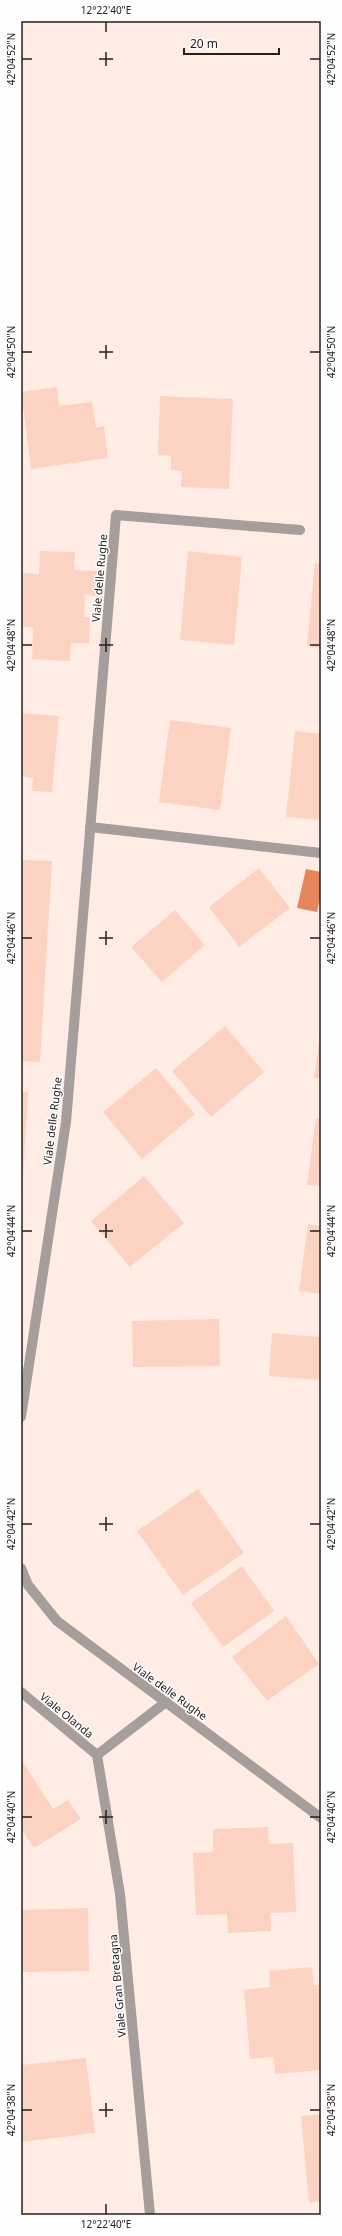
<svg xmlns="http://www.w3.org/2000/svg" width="342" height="2236" viewBox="0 0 342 2236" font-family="'Noto Sans',sans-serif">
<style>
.water{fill:#e5865c}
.building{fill:#fcd3c2}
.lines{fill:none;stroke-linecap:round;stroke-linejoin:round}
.minor{stroke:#a59e9a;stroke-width:10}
.ticks{fill:none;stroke:#27201e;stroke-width:1.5}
.labels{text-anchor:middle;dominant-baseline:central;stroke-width:3;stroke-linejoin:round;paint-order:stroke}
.street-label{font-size:11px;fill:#27201e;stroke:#fefefe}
.neatline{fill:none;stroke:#27201e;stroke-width:1.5}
.ticks-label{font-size:10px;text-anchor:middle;fill:#27201e}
</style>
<rect width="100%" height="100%" fill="#ffece5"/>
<path class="water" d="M 306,869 L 321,872 L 321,894 L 317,912 L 297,908 Z"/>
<path class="building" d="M 57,387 L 59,406 L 92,402 L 96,428 L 104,426 L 108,458 L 31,469 L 21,392 Z
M 160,396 L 233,399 L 229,489 L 181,487 L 182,471 L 171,470 L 171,456 L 158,455 Z
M 40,551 L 75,552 L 74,570 L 99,571 L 98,596 L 85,595 L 84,617 L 90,617 L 89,643 L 71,643 L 70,661 L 32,659 L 33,627 L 21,627 L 21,573 L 39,574 Z
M 188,551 L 242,557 L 234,645 L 180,640 Z
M 315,563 L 321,564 L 321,648 L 307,646 Z
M 21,713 L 59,716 L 52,792 L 32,791 L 33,778 L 21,776 Z
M 170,720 L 231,728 L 220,810 L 159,802 Z
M 295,731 L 321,734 L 321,820 L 286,817 Z
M 21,860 L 52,861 L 40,1062 L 21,1061 Z
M 259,868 L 290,908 L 239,947 L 209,907 Z
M 175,910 L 205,945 L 162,982 L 131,947 Z
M 225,1026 L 264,1072 L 211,1117 L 172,1071 Z
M 320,1034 L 321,1034 L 321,1078 L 314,1078 Z
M 156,1068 L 195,1114 L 142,1159 L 103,1112 Z
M 21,1092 L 28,1092 L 22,1195 L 21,1195 Z
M 316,1118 L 321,1118 L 321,1186 L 307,1185 Z
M 144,1176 L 184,1223 L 130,1267 L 91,1221 Z
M 308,1224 L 321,1226 L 321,1294 L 299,1291 Z
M 219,1319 L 220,1366 L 133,1367 L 132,1321 Z
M 272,1333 L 321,1337 L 321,1380 L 269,1376 Z
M 198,1489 L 244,1553 L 183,1595 L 137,1531 Z
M 242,1566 L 274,1611 L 223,1647 L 191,1603 Z
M 286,1616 L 319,1664 L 267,1701 L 232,1657 Z
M 21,1759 L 53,1809 L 68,1800 L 81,1819 L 34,1848 L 21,1829 Z
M 268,1827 L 269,1844 L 293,1843 L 296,1912 L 270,1913 L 271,1931 L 228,1933 L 227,1914 L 196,1915 L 193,1853 L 213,1852 L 213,1829 Z
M 88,1908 L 89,1971 L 21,1972 L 21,1910 Z
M 312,1967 L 314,1985 L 321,1985 L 321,2070 L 275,2074 L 274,2057 L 250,2059 L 244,1990 L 270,1987 L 269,1971 Z
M 86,2058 L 95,2133 L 21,2142 L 21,2065 Z
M 321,2114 L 321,2201 L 309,2203 L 301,2116 Z"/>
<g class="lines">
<path class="minor" d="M 90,827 L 321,853
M 21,1417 L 66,1122 L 116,515 L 300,530
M 21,1568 L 28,1585 L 57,1621 L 321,1818
M 21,1692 L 97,1755
M 97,1755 L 120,1894 L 150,2215
M 97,1755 L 166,1702"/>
</g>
<path class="ticks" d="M 106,22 L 106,32M 106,52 L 106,66M 22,59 L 32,59M 99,59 L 113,59M 310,59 L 320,59M 106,345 L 106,359M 22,352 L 32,352M 99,352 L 113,352M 310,352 L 320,352M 106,638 L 106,652M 22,645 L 32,645M 99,645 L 113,645M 310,645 L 320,645M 106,931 L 106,945M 22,938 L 32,938M 99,938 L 113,938M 310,938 L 320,938M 106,1224 L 106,1238M 22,1231 L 32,1231M 99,1231 L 113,1231M 310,1231 L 320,1231M 106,1517 L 106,1531M 22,1524 L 32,1524M 99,1524 L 113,1524M 310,1524 L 320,1524M 106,1810 L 106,1824M 22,1817 L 32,1817M 99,1817 L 113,1817M 310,1817 L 320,1817M 106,2103 L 106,2117M 22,2110 L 32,2110M 99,2110 L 113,2110M 310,2110 L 320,2110M 106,2204 L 106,2214"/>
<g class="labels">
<g class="street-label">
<text transform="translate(99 578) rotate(-85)">Viale delle Rughe</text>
<text transform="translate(52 1121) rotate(-83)">Viale delle Rughe</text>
<text transform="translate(170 1691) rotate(36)">Viale delle Rughe</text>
<text transform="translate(67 1715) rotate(39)">Viale Olanda</text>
<text transform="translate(117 1986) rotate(-95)">Viale Gran Bretagna</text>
</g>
</g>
<rect width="342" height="2236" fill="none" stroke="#fefefe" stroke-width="44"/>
<path d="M184 48v6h95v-6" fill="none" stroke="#27201e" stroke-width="2"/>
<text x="190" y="48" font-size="12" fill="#27201e" stroke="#fefefe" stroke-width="3" paint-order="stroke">20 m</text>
<rect x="22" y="22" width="298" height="2192" class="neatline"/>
<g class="ticks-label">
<text x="106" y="14">12°22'40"E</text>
<text transform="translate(11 59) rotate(-90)" y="4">42°04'52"N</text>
<text transform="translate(331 59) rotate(-90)" y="4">42°04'52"N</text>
<text transform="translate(11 352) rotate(-90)" y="4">42°04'50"N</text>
<text transform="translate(331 352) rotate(-90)" y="4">42°04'50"N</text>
<text transform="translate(11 645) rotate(-90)" y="4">42°04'48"N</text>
<text transform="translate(331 645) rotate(-90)" y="4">42°04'48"N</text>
<text transform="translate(11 938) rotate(-90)" y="4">42°04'46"N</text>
<text transform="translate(331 938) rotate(-90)" y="4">42°04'46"N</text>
<text transform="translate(11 1231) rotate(-90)" y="4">42°04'44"N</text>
<text transform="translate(331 1231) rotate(-90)" y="4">42°04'44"N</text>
<text transform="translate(11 1524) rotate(-90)" y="4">42°04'42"N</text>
<text transform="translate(331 1524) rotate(-90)" y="4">42°04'42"N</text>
<text transform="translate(11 1817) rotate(-90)" y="4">42°04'40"N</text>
<text transform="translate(331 1817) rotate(-90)" y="4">42°04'40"N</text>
<text transform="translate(11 2110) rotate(-90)" y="4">42°04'38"N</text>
<text transform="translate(331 2110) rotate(-90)" y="4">42°04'38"N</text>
<text x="106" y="2228">12°22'40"E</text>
</g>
</svg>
